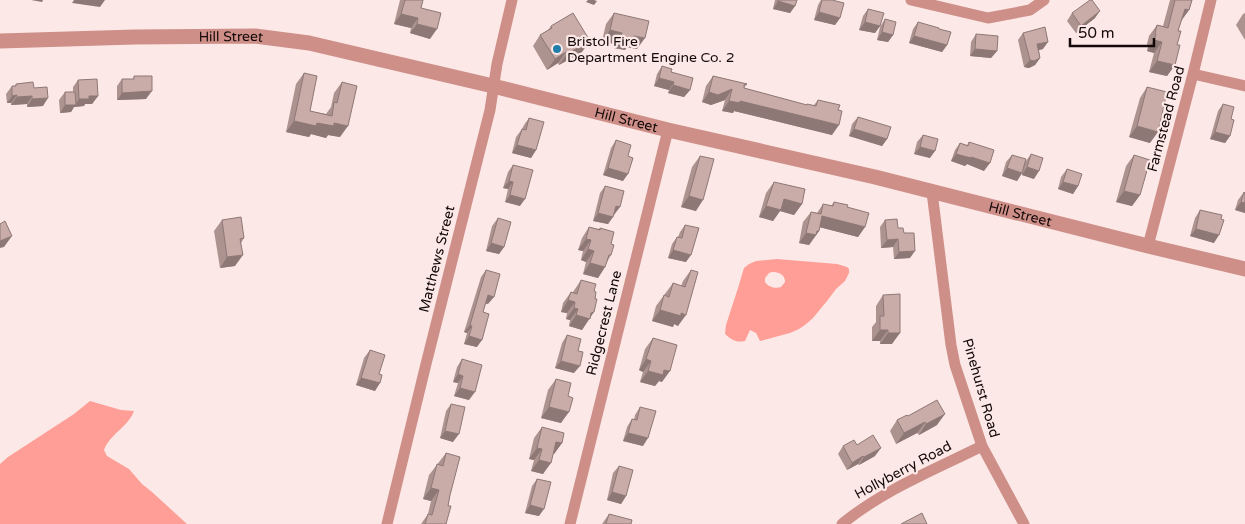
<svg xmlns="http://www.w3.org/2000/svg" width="1245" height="524" viewBox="0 0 1245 524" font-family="'Varela Round',sans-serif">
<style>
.water{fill:#fe9e96;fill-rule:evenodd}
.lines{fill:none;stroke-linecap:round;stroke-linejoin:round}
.minor{stroke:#cf8f89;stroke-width:11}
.tertiary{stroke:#cf8f89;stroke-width:15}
.wall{fill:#ad9390}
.shaded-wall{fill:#8d7876}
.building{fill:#c9aba8;stroke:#8d7876}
.poi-dot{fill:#217eab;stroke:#fce9e7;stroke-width:2}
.labels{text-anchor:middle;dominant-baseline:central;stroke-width:4.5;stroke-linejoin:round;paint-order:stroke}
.street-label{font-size:14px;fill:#130908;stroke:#fce9e7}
.poi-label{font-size:14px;fill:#130908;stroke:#fce9e7;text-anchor:start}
</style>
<rect width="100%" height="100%" fill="#fce9e7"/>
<path class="water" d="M 777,259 L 837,264 L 847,267 L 849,269 L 849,273 L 845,281 L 836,289 L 827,301 L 813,318 L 805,325 L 799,329 L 790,333 L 760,341 L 756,333 L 750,330 L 745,341 C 736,343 732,340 725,334 L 726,325 L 738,288 L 744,268 L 749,264 L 756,261 ZM 772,272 C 778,272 785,274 785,282 L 781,287 C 776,289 768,287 765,282 L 765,278 L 769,273 Z
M 90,401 L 121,410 L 134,411 C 129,426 110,434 104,450 L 107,456 L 129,469 L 142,484 L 152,492 L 187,524 L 0,524 L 0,464 L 8,457 L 74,414 Z"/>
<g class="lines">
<path class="minor" d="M 911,0 L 988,18 L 1030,10 L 1044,0
M 1193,74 L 1245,86
M 932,192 L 951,345 L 955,365 L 982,446 L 1024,524
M 1148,246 L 1193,74 L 1211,0
M 387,524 L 426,364 L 490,110 L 497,64 L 512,0
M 570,524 L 668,130
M 842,524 C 883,490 934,470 982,446"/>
<path class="tertiary" id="s1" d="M 0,41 L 135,37 L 255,36 L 309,43 L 493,86 L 668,130 L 875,177 L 1148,246 L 1245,269"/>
</g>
<path class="wall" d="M 400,0 L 423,0 L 421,8 L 430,39 L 410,33 L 411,28 L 394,24 Z
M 775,0 L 797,0 L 795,6 L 790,13 L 773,9 Z
M 821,0 L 832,0 L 840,18 L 835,25 L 814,20 L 818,5 Z
M 1170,0 L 1192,0 L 1189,10 L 1181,21 L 1178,31 L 1175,65 L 1167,76 L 1149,72 L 1154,53 L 1147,51 L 1148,46 L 1147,44 L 1149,36 L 1157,25 L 1163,26 Z
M 868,9 L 880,26 L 875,33 L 859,30 L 863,16 Z
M 614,13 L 637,49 L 627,47 L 625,50 L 614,48 L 614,44 L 602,41 L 606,24 Z
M 1072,13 L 1095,18 L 1076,33 L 1067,21 Z
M 1245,13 L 1245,40 L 1236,25 L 1243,14 Z
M 885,19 L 893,35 L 888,42 L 877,40 L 880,27 Z
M 918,22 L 939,29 L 947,45 L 942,52 L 909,43 L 913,29 Z
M 551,26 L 582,52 L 559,65 L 558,63 L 547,70 L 533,46 L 540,35 L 548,30 Z
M 1023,33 L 1043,49 L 1039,50 L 1040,58 L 1035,65 L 1029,68 L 1024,67 L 1018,40 Z
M 976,34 L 997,51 L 991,58 L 970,56 L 971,42 Z
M 662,66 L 671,72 L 690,90 L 684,97 L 668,93 L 669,90 L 654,86 L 657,74 Z
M 304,73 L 310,111 L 326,114 L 331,107 L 334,93 L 342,82 L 340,137 L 328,135 L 326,138 L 311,134 L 309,137 L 286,132 L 296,84 Z
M 134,76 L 146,99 L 117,100 L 117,86 L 122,79 L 133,79 Z
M 713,76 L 747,84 L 744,88 L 806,105 L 814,105 L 818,100 L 832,135 L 734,111 L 733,113 L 722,111 L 725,100 L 711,105 L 702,102 L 706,86 Z
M 78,80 L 98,96 L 92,104 L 85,104 L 84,106 L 74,107 L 71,112 L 60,113 L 59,100 L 65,92 L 73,92 L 73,87 Z
M 16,84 L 34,88 L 43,106 L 27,107 L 27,104 L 11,105 L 11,103 L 7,103 L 6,94 L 12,86 L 15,86 Z
M 1147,87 L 1150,143 L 1129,137 L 1140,98 Z
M 1223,104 L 1231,119 L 1230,136 L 1225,143 L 1210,139 L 1218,111 Z
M 858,117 L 887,139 L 882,146 L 849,136 L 852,124 Z
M 529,118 L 536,150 L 531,158 L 512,153 L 516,137 L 522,129 L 524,125 Z
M 923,135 L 930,158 L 914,154 L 917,142 Z
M 616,140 L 623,181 L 603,175 L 611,148 Z
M 969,142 L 984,171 L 967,164 L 965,166 L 951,161 L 955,150 L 960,143 L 967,145 Z
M 1031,154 L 1034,179 L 1022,175 L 1022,173 L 1017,181 L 1002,176 L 1006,162 L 1012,155 L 1026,161 Z
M 1134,155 L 1140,195 L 1132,206 L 1116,202 L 1126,166 Z
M 700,156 L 696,211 L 681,207 L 692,167 Z
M 513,165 L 520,206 L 505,202 L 508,189 L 503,188 L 508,172 Z
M 1067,169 L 1078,186 L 1073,194 L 1058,189 L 1061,177 Z
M 774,182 L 802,204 L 794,215 L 780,211 L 773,221 L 759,217 L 766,193 Z
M 605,186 L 614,215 L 608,224 L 593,221 L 600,193 Z
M 1244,192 L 1245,213 L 1235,210 L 1238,200 Z
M 834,202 L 847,207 L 865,227 L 858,237 L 819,227 L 819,231 L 809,245 L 799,243 L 803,222 L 811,212 L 817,213 L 823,204 L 831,206 Z
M 1200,210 L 1214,243 L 1190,236 L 1195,218 Z
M 498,218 L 504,247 L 499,254 L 486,251 L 492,226 Z
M 222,220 L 244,238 L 241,243 L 235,266 L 220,268 L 214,231 Z
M 885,220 L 904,233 L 910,258 L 894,259 L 893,247 L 881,248 L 880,227 Z
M 685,225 L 686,262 L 668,258 L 672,244 L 677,237 L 678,237 L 680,232 Z
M 589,227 L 599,229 L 600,228 L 611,244 L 611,255 L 607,262 L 605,267 L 598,278 L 583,274 L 586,262 L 581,260 L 583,251 L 578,250 L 582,238 Z
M 486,270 L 488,304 L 486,303 L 483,312 L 477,347 L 464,344 L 467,333 L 464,332 L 481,277 Z
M 691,270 L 678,326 L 674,324 L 673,327 L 652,321 L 656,306 L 673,283 L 681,286 L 683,281 Z
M 581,280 L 594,291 L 590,317 L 582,330 L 569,326 L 570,320 L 566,319 L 567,313 L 561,312 L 563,303 L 571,292 L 573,292 Z
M 883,295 L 892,344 L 880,344 L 880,341 L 872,341 L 872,327 L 876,322 L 876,306 Z
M 567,335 L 574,373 L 555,368 L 562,343 Z
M 653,338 L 662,382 L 659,381 L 655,386 L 640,382 L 643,372 L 639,370 L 645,349 Z
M 370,350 L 379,374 L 375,391 L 356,385 L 364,358 Z
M 462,359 L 469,400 L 454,396 L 458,383 L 453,382 L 457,367 Z
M 556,379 L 568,396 L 561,423 L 541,418 L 548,390 Z
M 451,404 L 453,442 L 440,438 L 446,411 Z
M 640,407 L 643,446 L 623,441 L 627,427 L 632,419 L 634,420 L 635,415 Z
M 908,416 L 937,425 L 919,435 L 917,433 L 896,444 L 890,431 L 897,420 Z
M 542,427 L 562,443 L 554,454 L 553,454 L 543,474 L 531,471 L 534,460 L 529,459 L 534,438 Z
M 857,445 L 875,456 L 859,465 L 858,464 L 847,470 L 838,454 L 843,446 Z
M 446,453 L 450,495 L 448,506 L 446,524 L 421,524 L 428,514 L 431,501 L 423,499 L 429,475 Z
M 619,466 L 626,496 L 621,504 L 607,500 L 613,473 Z
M 537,479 L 539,516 L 525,513 L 532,486 Z
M 609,514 L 606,524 L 602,524 Z"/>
<path class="shaded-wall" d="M 31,0 L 43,0 L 42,2 Z
M 74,0 L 105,0 L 100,7 L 72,3 Z
M 588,0 L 594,0 L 597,1 L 594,5 L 586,2 Z
M 778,1 L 795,6 L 790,13 L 773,9 Z
M 1185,9 L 1189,10 L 1181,21 L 1177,20 Z
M 1100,11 L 1095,18 L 1076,33 L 1081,26 Z
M 819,12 L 840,18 L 835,25 L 814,20 Z
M 401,14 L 418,18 L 411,28 L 394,24 Z
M 865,22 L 880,26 L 875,33 L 859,30 Z
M 417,24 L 437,29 L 430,39 L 410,33 Z
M 610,30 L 622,33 L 614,44 L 602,41 Z
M 882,32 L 893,35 L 888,42 L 877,40 Z
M 634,36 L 645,38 L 637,49 L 627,47 L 625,50 L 614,48 L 621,37 Z
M 914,36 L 947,45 L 942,52 L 909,43 Z
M 1154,40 L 1162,42 L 1154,53 L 1147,51 Z
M 590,41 L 582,52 L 559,65 L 567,54 Z
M 1048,42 L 1043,49 L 1032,52 L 1037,44 Z
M 975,49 L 997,51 L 991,58 L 970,56 Z
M 566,52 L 558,63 L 547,70 L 555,59 Z
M 1040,58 L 1035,65 L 1029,68 L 1024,67 L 1030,60 Z
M 1157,61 L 1175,65 L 1167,76 L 1149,72 Z
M 659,78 L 674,82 L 669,90 L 654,86 Z
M 673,85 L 690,90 L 684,97 L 668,93 Z
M 732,89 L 725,100 L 711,105 L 702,102 L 709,92 Z
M 152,91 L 146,99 L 117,100 L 122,93 Z
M 17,95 L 11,103 L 7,103 L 12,96 Z
M 32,96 L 27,104 L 11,105 L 17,97 Z
M 89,96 L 98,96 L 92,104 L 85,104 L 84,106 L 74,107 L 71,112 L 60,113 L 65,105 L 75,105 L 79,99 Z
M 48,98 L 43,106 L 27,107 L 32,99 Z
M 729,101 L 740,101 L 839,125 L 832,135 L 734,111 L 733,113 L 722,111 Z
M 294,121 L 317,123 L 334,123 L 348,126 L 340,137 L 328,135 L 326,138 L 311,134 L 309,137 L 286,132 Z
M 1137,126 L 1158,132 L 1150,143 L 1129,137 Z
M 854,129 L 887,139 L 882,146 L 849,136 Z
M 1215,132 L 1230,136 L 1225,143 L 1210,139 Z
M 517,145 L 536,150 L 531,158 L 512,153 Z
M 920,147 L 935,151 L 930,158 L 914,154 Z
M 956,154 L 971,157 L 990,163 L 984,171 L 967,164 L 965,166 L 951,161 Z
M 1027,167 L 1039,171 L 1034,179 L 1022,175 Z
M 608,168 L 628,174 L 623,181 L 603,175 Z
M 1007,168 L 1022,173 L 1017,181 L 1002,176 Z
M 509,181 L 513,182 L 508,189 L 503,188 Z
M 1063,182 L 1078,186 L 1073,194 L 1058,189 Z
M 1124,191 L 1140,195 L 1132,206 L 1116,202 Z
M 510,195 L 525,199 L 520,206 L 505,202 Z
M 689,196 L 703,200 L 696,211 L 681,207 Z
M 784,199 L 802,204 L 794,215 L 780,211 L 773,221 L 759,217 L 766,206 Z
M 1241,202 L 1245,203 L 1245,213 L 1235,210 Z
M 616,206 L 620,207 L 614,215 L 611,214 Z
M 598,213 L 613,217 L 608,224 L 593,221 Z
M 822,216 L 865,227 L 858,237 L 815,226 Z
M 1196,229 L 1219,235 L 1214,243 L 1190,236 Z
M 817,231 L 819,231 L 809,245 L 799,243 L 806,233 Z
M 12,236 L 4,247 L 0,248 L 0,241 Z
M 586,239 L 591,240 L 583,251 L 578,250 Z
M 898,239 L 893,247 L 881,248 L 887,240 Z
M 491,243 L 504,247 L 499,254 L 486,251 Z
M 588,249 L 594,251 L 586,262 L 581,260 Z
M 673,250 L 691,255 L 686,262 L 668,258 Z
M 915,251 L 910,258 L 894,259 L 899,252 Z
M 243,255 L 235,266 L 220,268 L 227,257 Z
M 590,263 L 605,267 L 598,278 L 583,274 Z
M 488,295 L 494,297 L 488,304 L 483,303 Z
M 568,300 L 575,302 L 567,313 L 561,312 Z
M 574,308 L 578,309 L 570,320 L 566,319 Z
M 660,310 L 681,313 L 686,315 L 678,326 L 674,324 L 673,327 L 652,321 Z
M 594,312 L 582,330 L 569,326 L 576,315 Z
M 470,325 L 472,326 L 467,333 L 464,332 Z
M 880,330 L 888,330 L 880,341 L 872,341 Z
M 888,333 L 900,333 L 892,344 L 880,344 Z
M 469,336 L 482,340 L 477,347 L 464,344 Z
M 646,359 L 651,361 L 643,372 L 639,370 Z
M 561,361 L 580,366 L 574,373 L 555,368 Z
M 664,370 L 670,371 L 662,382 L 659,381 L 655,386 L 640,382 L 648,371 Z
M 458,374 L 463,376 L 458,383 L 453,382 Z
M 361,378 L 380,383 L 375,391 L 356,385 Z
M 460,388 L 475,392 L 469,400 L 454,396 Z
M 549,407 L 569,412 L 561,423 L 541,418 Z
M 945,414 L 937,425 L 919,435 L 926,424 Z
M 925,422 L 917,433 L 896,444 L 904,433 Z
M 445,431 L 459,434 L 453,442 L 440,438 Z
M 628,433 L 648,438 L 643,446 L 623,441 Z
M 556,442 L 562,443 L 554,454 L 548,453 Z
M 537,448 L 542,449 L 534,460 L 529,459 Z
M 881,448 L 875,456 L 859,465 L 864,457 Z
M 863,456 L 858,464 L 847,470 L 852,463 Z
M 539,460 L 551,463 L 543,474 L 531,471 Z
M 431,488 L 439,490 L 431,501 L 423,499 Z
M 612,492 L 626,496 L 621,504 L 607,500 Z
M 530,505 L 544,509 L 539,516 L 525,513 Z"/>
<path class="building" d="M 405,0 L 423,0 L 421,8 L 441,13 L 437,29 L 417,24 L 418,18 L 401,14 Z
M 778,0 L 797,0 L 795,6 L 778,1 Z
M 822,0 L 832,0 L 844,3 L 840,18 L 819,12 Z
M 1090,0 L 1092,0 L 1100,11 L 1081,26 L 1072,13 Z
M 1175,0 L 1192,0 L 1189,10 L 1185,9 L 1178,31 L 1181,31 L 1177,45 L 1180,45 L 1175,65 L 1157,61 L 1162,42 L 1154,40 L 1156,35 L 1155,33 L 1157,25 L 1168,28 Z
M 868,9 L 884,13 L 880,26 L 865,22 Z
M 573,13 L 590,41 L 567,54 L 566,52 L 555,59 L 540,35 L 552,28 L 551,26 Z
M 614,13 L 649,21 L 645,38 L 634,36 L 633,39 L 621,37 L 622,33 L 610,30 Z
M 885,19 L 896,22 L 893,35 L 882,32 Z
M 918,22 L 939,28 L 939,29 L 951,32 L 947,45 L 914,36 Z
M 1045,27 L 1048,42 L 1037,44 L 1040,58 L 1034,61 L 1030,60 L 1023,33 Z
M 976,34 L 998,36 L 997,51 L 975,49 Z
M 662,66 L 672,69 L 671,72 L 693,78 L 690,90 L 673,85 L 674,82 L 659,78 Z
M 304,73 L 317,76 L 310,111 L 332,116 L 334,102 L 337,103 L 342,82 L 357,86 L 348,126 L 334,123 L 334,126 L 317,123 L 316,126 L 294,121 Z
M 134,76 L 152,76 L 152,91 L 122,93 L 122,79 L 134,79 Z
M 713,76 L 747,84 L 744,85 L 744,88 L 807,105 L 807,104 L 816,106 L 818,100 L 840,105 L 838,110 L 842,111 L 839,125 L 740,101 L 740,103 L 729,101 L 732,89 L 718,95 L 709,92 Z
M 97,79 L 98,96 L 89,96 L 89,99 L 79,99 L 78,80 Z
M 33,82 L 34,88 L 47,87 L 48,98 L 32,99 L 32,96 L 17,97 L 17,95 L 12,96 L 12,86 L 16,86 L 16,84 Z
M 1147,87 L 1167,92 L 1158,132 L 1137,126 Z
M 65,92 L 75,92 L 76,105 L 65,105 Z
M 1223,104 L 1234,107 L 1231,119 L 1234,120 L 1230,136 L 1215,132 Z
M 858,117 L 891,127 L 887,139 L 854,129 Z
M 529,118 L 544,122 L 536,150 L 517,145 L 522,129 L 526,130 Z
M 923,135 L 938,139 L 935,151 L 920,147 Z
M 616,140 L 631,145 L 628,156 L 633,158 L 628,174 L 608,168 Z
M 969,142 L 994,150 L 990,163 L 971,157 L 971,158 L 956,154 L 960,143 L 968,146 Z
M 1031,154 L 1043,158 L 1039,171 L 1027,167 Z
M 1012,155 L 1026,159 L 1022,173 L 1007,168 Z
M 1134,155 L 1150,160 L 1140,195 L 1124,191 Z
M 700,156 L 714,159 L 703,200 L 689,196 Z
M 513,165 L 533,170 L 525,199 L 510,195 L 513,182 L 509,181 Z
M 1067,169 L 1082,174 L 1078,186 L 1063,182 Z
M 774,182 L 805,189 L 802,204 L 784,199 L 781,210 L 766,206 Z
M 605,186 L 624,191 L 620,207 L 616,206 L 613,217 L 598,213 Z
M 1244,192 L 1245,193 L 1245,203 L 1241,202 Z
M 834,202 L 848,205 L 847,207 L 869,213 L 865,227 L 822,216 L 819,231 L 817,231 L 816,235 L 806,233 L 811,212 L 821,214 L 823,204 L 833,206 Z
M 1200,210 L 1222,215 L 1221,219 L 1224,220 L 1219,235 L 1196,229 Z
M 241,217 L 244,238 L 240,239 L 243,255 L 227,257 L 222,220 Z
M 498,218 L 511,222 L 504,247 L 491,243 Z
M 897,219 L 898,228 L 903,228 L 904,233 L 914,233 L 915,251 L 899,252 L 898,239 L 887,240 L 885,220 Z
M 5,221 L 12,236 L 0,241 L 0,224 Z
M 685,225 L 699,228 L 691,255 L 673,250 L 677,237 L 682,238 Z
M 589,227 L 600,230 L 600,228 L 614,232 L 611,244 L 614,245 L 611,255 L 609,255 L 605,267 L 590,263 L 594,251 L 588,249 L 591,240 L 586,239 Z
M 486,270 L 500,274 L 494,297 L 488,295 L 483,312 L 489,314 L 482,340 L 469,336 L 472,326 L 470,325 Z
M 691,270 L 698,272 L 686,315 L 681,313 L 681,316 L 660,310 L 664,295 L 669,297 L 673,283 L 685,287 Z
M 581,280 L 596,284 L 594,291 L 596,292 L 595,299 L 597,299 L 594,312 L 591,313 L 590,319 L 576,315 L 578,309 L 574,308 L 575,302 L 568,300 L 571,292 L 577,294 Z
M 900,294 L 900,333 L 888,333 L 888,330 L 880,330 L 880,316 L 884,316 L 883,295 Z
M 567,335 L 581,339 L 578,351 L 583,352 L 580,366 L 561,361 Z
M 653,338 L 677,345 L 670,371 L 664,370 L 663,375 L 648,371 L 651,361 L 646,359 Z
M 370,350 L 385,355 L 379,374 L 382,375 L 380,383 L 361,378 Z
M 462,359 L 482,365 L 475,392 L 460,388 L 463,376 L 458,374 Z
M 556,379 L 571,383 L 568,396 L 573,398 L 569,412 L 549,407 Z
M 937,400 L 945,414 L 926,424 L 925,422 L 904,433 L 897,420 L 907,415 L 908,416 Z
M 451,404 L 465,407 L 459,434 L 445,431 Z
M 640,407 L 656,411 L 648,438 L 628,433 L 632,419 L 637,420 Z
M 542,427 L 564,433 L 562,443 L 556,442 L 551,463 L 539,460 L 542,449 L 537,448 Z
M 873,435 L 881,448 L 864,457 L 863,456 L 852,463 L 843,446 L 854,440 L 857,445 Z
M 446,453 L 460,457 L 450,495 L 448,506 L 451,506 L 446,524 L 425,524 L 428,514 L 432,515 L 439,490 L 431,488 L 437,464 L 443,466 Z
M 619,466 L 633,470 L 626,496 L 612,492 Z
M 537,479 L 551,482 L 544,509 L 530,505 Z
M 922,513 L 927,524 L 901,524 Z
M 609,514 L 632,520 L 631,524 L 606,524 Z"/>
<circle class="poi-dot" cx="557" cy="49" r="5"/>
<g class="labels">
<g class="street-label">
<text stroke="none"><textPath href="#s1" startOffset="231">Hill Street</textPath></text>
<text transform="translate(1166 119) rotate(-75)">Farmstead Road</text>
<text stroke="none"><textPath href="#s1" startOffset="636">Hill Street</textPath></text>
<text stroke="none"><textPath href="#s1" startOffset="1041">Hill Street</textPath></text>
<text transform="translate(437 259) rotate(-76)">Matthews Street</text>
<text transform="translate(604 323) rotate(-76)">Ridgecrest Lane</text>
<text transform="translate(981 388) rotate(74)">Pinehurst Road</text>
<text transform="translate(903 470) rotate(-28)">Hollyberry Road</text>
</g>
<g class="poi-label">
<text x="567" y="41">Bristol Fire<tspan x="567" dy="16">Department Engine Co. 2</tspan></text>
</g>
</g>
<path d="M1070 38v8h84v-8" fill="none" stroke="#130908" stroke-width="2.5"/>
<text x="1078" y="38" font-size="15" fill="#130908" stroke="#fce9e7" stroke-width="4" paint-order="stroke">50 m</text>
</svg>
